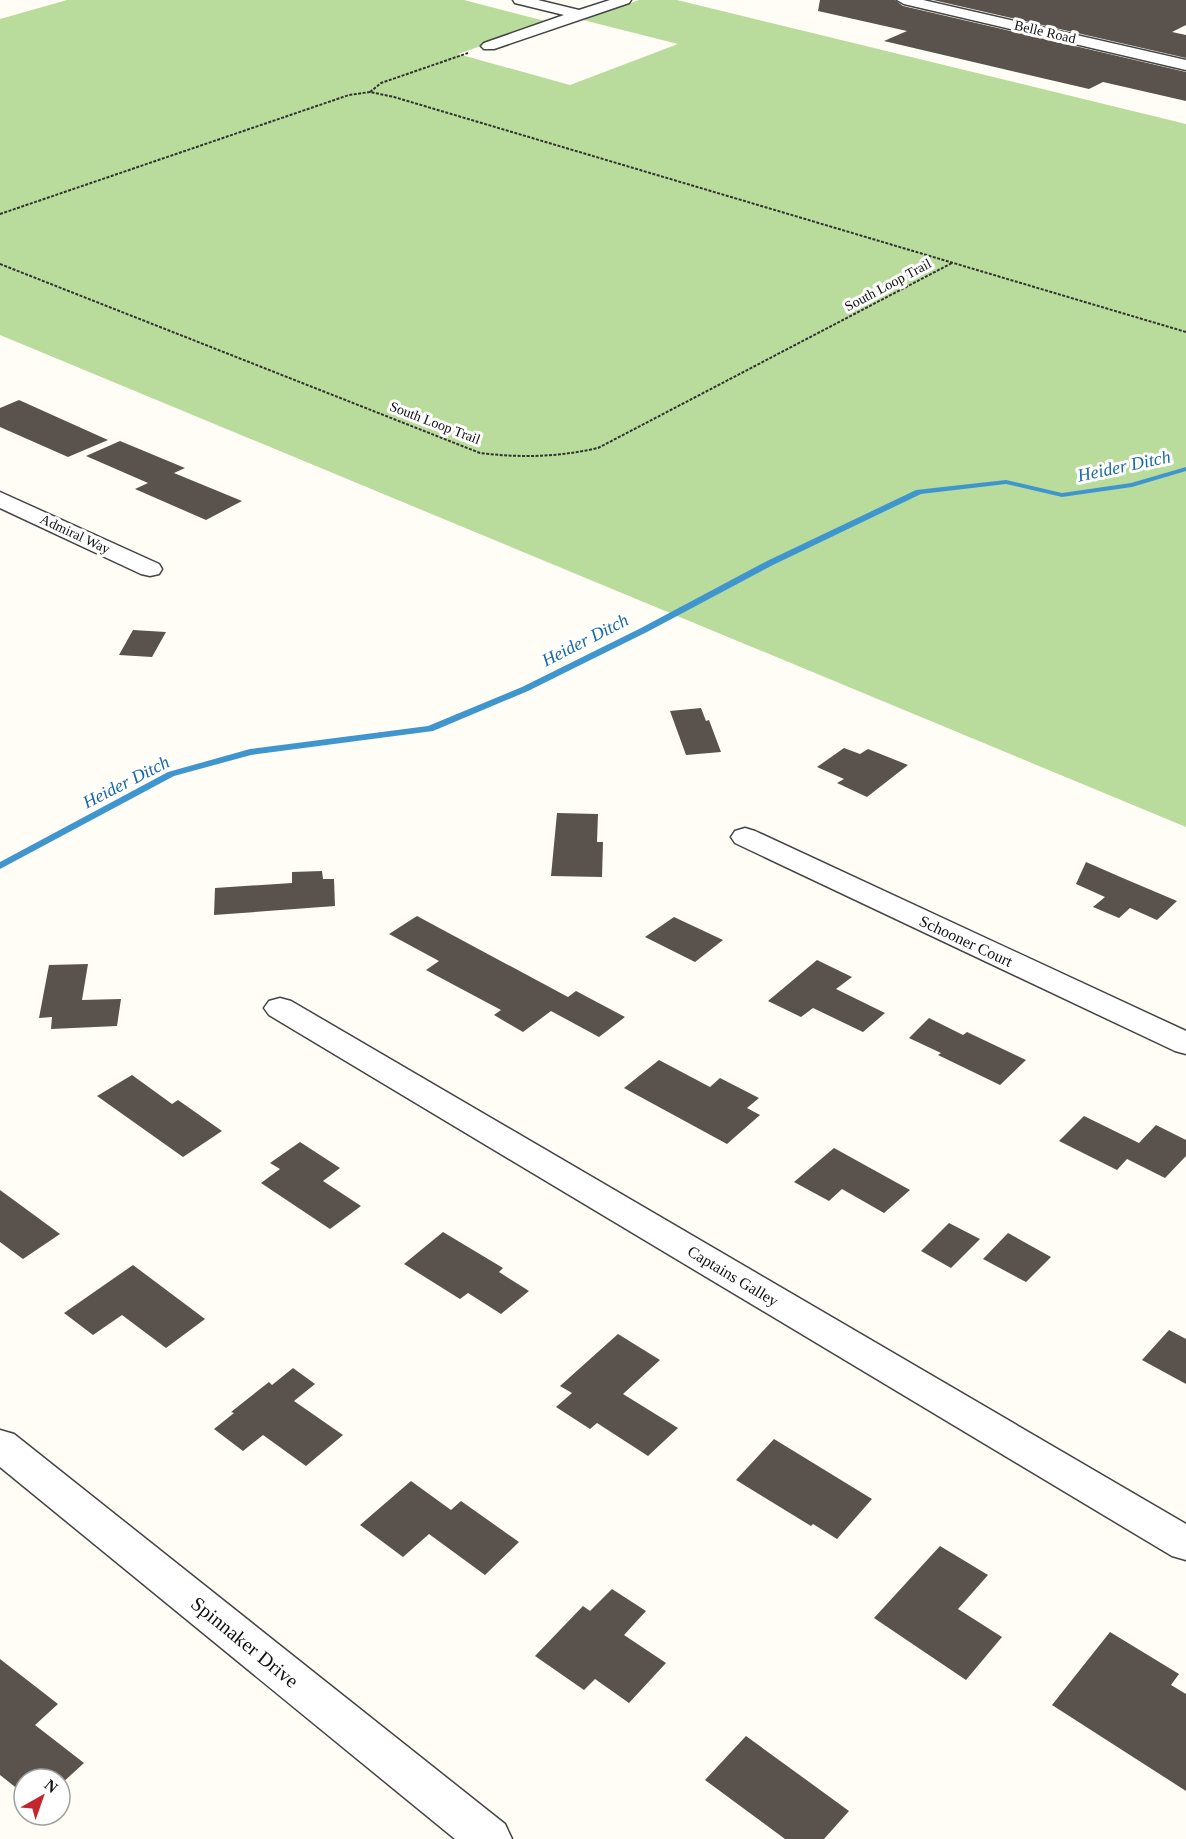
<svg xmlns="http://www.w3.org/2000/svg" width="1186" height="1839" viewBox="0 0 1186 1839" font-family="'Times New Roman',serif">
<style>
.forest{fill:#b9dc9c}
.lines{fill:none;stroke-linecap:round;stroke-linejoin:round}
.stream{fill:#3f96cf;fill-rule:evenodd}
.building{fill:#5a524d}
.minor-casing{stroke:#444;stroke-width:3}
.path{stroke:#333;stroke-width:2;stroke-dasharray:3 1.5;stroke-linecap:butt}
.minor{fill:#fff;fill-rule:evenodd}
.labels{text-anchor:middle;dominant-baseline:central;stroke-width:6;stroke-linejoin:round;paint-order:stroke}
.far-street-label{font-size:14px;fill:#111;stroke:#fff}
.street-label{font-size:16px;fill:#111;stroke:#fff}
.water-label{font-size:18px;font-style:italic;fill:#1768a6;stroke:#fff}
.near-street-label{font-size:20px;fill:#111;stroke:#fff}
</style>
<rect width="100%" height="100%" fill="#fffdf5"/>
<path class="forest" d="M 67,0 L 464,0 L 549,22 L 458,54 L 570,85 L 678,44 L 583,20 L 639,0 L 677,0 L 1186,124 L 1186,827 L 0,335 L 0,19 Z"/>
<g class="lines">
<path class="stream" d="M 1186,467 L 1186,471 L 1132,487 L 1062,497 L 1006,484 L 921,494 L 773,565 L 647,632 L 528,691 L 433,731 L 251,755 L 174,776 L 0,869 L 0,862 L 168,772 L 250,749 L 428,726 L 522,687 L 641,628 L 767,561 L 916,490 L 1006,480 L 1062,493 L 1131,483 Z"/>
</g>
<path class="building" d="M 820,0 L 895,0 L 903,6 L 1186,72 L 1186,101 L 1103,82 L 1089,89 L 884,41 L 907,31 L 818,11 Z
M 933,0 L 1186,0 L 1186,25 L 1172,32 L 1186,35 L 1186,58 Z
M 19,400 L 108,440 L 68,457 L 0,427 L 0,408 Z
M 120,441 L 185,468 L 174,473 L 242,501 L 206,520 L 135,489 L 148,483 L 86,456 Z
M 133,630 L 166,632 L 152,657 L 119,655 Z
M 701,708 L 706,721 L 709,720 L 721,752 L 686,755 L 670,711 Z
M 844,748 L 860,754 L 868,749 L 908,765 L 867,797 L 837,783 L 844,779 L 817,767 Z
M 557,813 L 598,814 L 597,842 L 603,842 L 602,877 L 551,876 Z
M 1086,862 L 1125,879 L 1177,901 L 1157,920 L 1130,908 L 1119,918 L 1093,907 L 1105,897 L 1076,884 Z
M 322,871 L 323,879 L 334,879 L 335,906 L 214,915 L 215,888 L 292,883 L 292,872 Z
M 417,916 L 568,997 L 576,991 L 625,1017 L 599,1037 L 551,1011 L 523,1032 L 494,1015 L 501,1010 L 426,970 L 439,961 L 389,934 Z
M 674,917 L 723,940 L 695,962 L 645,937 Z
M 817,960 L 852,977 L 836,989 L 885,1013 L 863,1032 L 813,1008 L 801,1017 L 768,1001 Z
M 88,964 L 82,1000 L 121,999 L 117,1026 L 51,1029 L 52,1017 L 39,1018 L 49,965 Z
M 929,1018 L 963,1035 L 967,1032 L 1026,1060 L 1000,1085 L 938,1055 L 941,1053 L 909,1038 Z
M 659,1060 L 710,1087 L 720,1078 L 759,1098 L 747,1108 L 760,1115 L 727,1144 L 624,1088 Z
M 132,1075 L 172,1104 L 178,1100 L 222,1131 L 183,1157 L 97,1096 Z
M 1084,1116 L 1139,1143 L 1156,1125 L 1186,1140 L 1186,1156 L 1165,1178 L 1127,1159 L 1117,1170 L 1059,1141 Z
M 300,1142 L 340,1168 L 323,1181 L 361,1206 L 330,1229 L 261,1183 L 280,1169 L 270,1163 Z
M 834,1148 L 910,1190 L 884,1213 L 842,1189 L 829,1201 L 794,1182 Z
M 0,1190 L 60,1234 L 23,1259 L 0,1242 Z
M 949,1223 L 980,1239 L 951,1268 L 921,1251 Z
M 443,1232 L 503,1268 L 499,1272 L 529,1291 L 501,1314 L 468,1293 L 460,1299 L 404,1264 Z
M 1008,1233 L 1051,1257 L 1026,1282 L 983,1259 Z
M 133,1265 L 205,1319 L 166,1348 L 122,1315 L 93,1335 L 64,1313 Z
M 1169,1330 L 1186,1339 L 1186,1384 L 1142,1360 Z
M 618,1334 L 660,1360 L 623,1394 L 678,1428 L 648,1456 L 597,1423 L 590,1429 L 556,1407 L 572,1393 L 560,1386 Z
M 293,1368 L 315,1384 L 294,1401 L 343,1435 L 306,1466 L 263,1435 L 243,1451 L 214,1429 L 234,1413 L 231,1412 L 269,1382 L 272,1385 Z
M 774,1439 L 872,1499 L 837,1539 L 813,1524 L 811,1526 L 736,1480 Z
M 411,1481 L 451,1510 L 461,1501 L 519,1542 L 485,1575 L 429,1534 L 403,1557 L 360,1525 Z
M 940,1546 L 988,1575 L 958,1609 L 1002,1637 L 966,1680 L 874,1618 Z
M 612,1589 L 646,1611 L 624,1635 L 666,1663 L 629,1703 L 595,1679 L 584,1690 L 535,1656 L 583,1606 L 590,1611 Z
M 1110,1632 L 1179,1674 L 1171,1685 L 1186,1694 L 1186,1791 L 1052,1705 Z
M 0,1659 L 58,1704 L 35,1725 L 84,1763 L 60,1785 L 60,1779 L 24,1779 L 24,1794 L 0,1775 Z
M 746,1736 L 849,1811 L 824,1839 L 785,1839 L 705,1780 Z"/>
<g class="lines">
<defs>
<path id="minor" d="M 513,0 L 538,0 L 579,10 L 610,0 L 631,0 L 629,3 L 494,49 L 484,49 L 481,46 L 484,43 L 564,15 L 515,3 Z
M 897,0 L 923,0 L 1186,60 L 1186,70 L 904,4 Z
M 0,492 L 159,564 L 162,569 L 159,574 L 150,576 L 141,574 L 0,508 Z
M 745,828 L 755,831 L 1186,1031 L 1186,1054 L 1175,1051 L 735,843 L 731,837 L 735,831 Z
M 280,998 L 291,1001 L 1186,1524 L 1186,1560 L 1172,1556 L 269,1015 L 264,1008 L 269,1001 Z
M 0,1430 L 14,1434 L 505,1824 L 512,1839 L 455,1839 L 0,1467 Z"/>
</defs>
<use href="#minor" class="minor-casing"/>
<path class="path" d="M 370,92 L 381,83 L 468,53
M 0,214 L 349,95 L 370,92 L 394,97 L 1186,332
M 0,264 L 480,453 C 521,458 558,457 598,448 L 952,263"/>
<use href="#minor" class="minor"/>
</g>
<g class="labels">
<g class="far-street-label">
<text transform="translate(1045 32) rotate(13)">Belle Road</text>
<text transform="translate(888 285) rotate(-28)">South Loop Trail</text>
<text transform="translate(435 423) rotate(21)">South Loop Trail</text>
<text transform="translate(75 534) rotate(25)">Admiral Way</text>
</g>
<g class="street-label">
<text transform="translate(966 941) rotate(25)">Schooner Court</text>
<text transform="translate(733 1276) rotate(31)">Captains Galley</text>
</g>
<g class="water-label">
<text transform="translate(1124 466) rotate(-12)">Heider Ditch</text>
<text transform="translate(585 640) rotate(-27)">Heider Ditch</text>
<text transform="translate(126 782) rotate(-27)">Heider Ditch</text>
</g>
<g class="near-street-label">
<text transform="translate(245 1642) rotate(39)">Spinnaker Drive</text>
</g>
</g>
<g transform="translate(42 1797) rotate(40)"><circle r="28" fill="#ffffff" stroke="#a0a0a0" stroke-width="1.5"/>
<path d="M0-4.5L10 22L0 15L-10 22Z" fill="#c4262e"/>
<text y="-9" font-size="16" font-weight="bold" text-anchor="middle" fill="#111111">N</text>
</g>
</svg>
